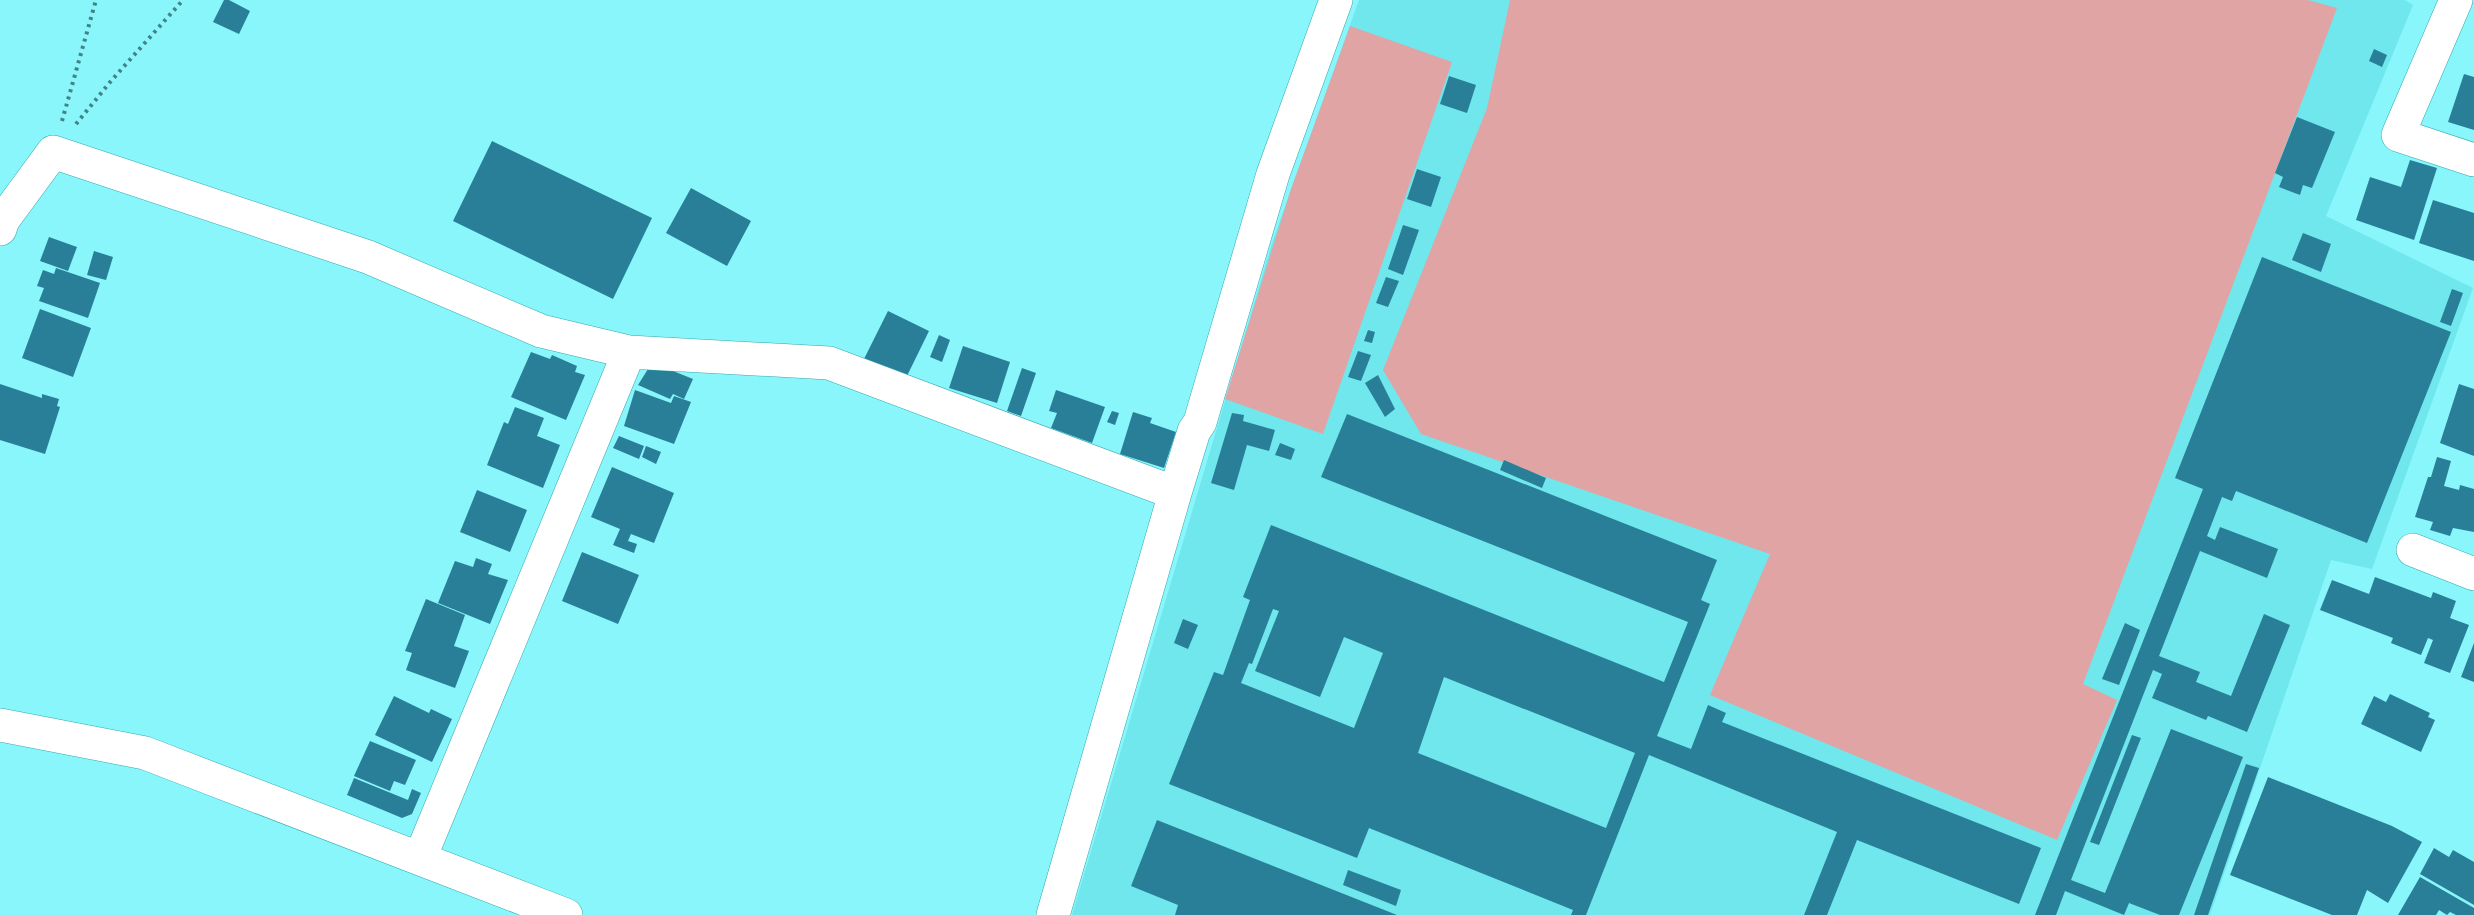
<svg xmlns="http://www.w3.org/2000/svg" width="2474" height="915" viewBox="0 0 2474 915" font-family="Rubik,sans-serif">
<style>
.built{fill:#6fe7ed}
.green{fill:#e0a4a4}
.building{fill:#287f97;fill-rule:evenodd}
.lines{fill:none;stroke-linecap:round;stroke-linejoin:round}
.minor-casing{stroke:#34a9af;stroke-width:34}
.path{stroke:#438386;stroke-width:4;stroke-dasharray:3 4.5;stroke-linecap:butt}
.minor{stroke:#fff;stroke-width:33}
</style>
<rect width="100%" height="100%" fill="#89f6fb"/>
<path class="built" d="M 1359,0 L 2405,0 L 2413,5 L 2326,216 L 2473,288 L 2372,569 L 2331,560 L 2210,915 L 1072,915 L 1272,243 Z"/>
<path class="green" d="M 1510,0 L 2308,0 L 2337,8 L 2083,684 L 2117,700 L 2057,840 L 1710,695 L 1770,554 L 1421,434 L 1383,370 L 1487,108 Z
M 1350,26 L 1452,62 L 1323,434 L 1225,399 L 1291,189 Z"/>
<path class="building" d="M 224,0 L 229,0 L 250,11 L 239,34 L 213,22 Z
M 2374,49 L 2387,55 L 2382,67 L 2369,61 Z
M 2464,74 L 2474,77 L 2474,130 L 2448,122 Z
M 1449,76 L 1476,85 L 1467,113 L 1440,104 Z
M 2297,117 L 2335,132 L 2312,188 L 2303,185 L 2300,195 L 2279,187 L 2283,177 L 2275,173 Z
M 492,141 L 652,218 L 613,299 L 453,221 Z
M 2410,160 L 2437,168 L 2414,240 L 2356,220 L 2370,177 L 2401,187 Z
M 1417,169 L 1441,177 L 1431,207 L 1407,199 Z
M 691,188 L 751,221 L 727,266 L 666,233 Z
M 2433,200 L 2474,213 L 2474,261 L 2419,243 Z
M 1403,225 L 1419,230 L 1403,275 L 1388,269 Z
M 2303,233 L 2331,244 L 2321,272 L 2292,260 Z
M 49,237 L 77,247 L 68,271 L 40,261 Z
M 94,251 L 113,257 L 106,280 L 87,275 Z
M 2262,257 L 2451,332 L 2367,543 L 2236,491 L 2232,501 L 2222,497 L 2207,536 L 2215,540 L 2220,527 L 2278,549 L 2267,578 L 2200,551 L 2159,656 L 2200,672 L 2196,682 L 2231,696 L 2264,614 L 2290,625 L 2247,732 L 2208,716 L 2206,720 L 2152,698 L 2162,674 L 2153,670 L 2071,880 L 2105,893 L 2171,729 L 2243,757 L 2179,915 L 2160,915 L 2129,903 L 2124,915 L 2065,891 L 2056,915 L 2035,915 L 2203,489 L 2175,478 Z
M 56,268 L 100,283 L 88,318 L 39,301 L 44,288 L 37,286 L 43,270 L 54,274 Z
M 1386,277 L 1399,281 L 1388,307 L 1376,303 Z
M 2452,289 L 2463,293 L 2451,326 L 2440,322 Z
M 40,309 L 91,328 L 73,377 L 22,358 Z
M 888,311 L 929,331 L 905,380 L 864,359 Z
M 1368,330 L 1375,332 L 1372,343 L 1364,341 Z
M 939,335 L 950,340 L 942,362 L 930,357 Z
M 963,346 L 1010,362 L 997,403 L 949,388 Z
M 1358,351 L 1371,355 L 1361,381 L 1348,377 Z
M 531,352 L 550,359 L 552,355 L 577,366 L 575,372 L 585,375 L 566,420 L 511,397 Z
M 658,365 L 693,379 L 684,399 L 673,394 L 670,399 L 638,385 L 648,369 Z
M 1022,368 L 1036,373 L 1021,416 L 1007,411 Z
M 1378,375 L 1395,409 L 1385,417 L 1365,383 Z
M 0,384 L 42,398 L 42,394 L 59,399 L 57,406 L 60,407 L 45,454 L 0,440 Z
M 2459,384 L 2474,389 L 2474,456 L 2440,443 Z
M 635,390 L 671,403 L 674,396 L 691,402 L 674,444 L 624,426 Z
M 1056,390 L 1105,407 L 1092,443 L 1051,428 L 1057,413 L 1049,411 Z
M 515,407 L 544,418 L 537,436 L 560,445 L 543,488 L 487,465 L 504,422 L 508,424 Z
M 1112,411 L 1119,413 L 1115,425 L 1107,422 Z
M 1133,412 L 1152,418 L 1150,423 L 1176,432 L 1164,468 L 1120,454 Z
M 1232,413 L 1244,415 L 1243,421 L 1275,430 L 1269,451 L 1247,445 L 1234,490 L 1211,483 Z
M 1347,414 L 1717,560 L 1701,600 L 1710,604 L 1657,736 L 1691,749 L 1708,705 L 1726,713 L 1722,722 L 2041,848 L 2019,904 L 1857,840 L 1827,915 L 1804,915 L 1837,832 L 1649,755 L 1586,915 L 1571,915 L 1573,910 L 1369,828 L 1357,858 L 1169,784 L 1214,672 L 1223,675 L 1250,600 L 1243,597 L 1271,525 L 1664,682 L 1688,622 L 1321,477 ZM 1273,609 L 1279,611 L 1255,671 L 1320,697 L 1344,637 L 1383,653 L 1354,728 L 1241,683 L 1249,663 L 1252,664 ZM 1444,677 L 1635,753 L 1606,828 L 1418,753 Z
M 619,436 L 644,446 L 639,459 L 613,448 Z
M 1280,443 L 1295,449 L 1291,460 L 1275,455 Z
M 646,446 L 661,452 L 656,464 L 642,457 Z
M 2437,457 L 2451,461 L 2444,486 L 2459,490 L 2460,485 L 2474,489 L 2474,532 L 2453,528 L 2450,536 L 2430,530 L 2433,522 L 2415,517 L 2428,477 L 2431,477 Z
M 1504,460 L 1546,478 L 1542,488 L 1500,470 Z
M 612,467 L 674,493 L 654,543 L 631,534 L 628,541 L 637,544 L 634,553 L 613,545 L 620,529 L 591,517 Z
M 477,490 L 527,510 L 510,552 L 460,532 Z
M 582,552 L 639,575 L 618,624 L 562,601 Z
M 476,558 L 492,564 L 488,574 L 508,580 L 490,624 L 438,603 L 455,561 L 473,567 Z
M 2375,577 L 2431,598 L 2433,592 L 2456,601 L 2450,618 L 2469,625 L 2450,673 L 2424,663 L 2433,640 L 2428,638 L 2421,655 L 2391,643 L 2393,638 L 2320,610 L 2332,580 L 2369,594 Z
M 426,599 L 465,615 L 454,646 L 469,651 L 455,688 L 406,670 L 412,653 L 405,651 Z
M 1183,619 L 1198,625 L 1188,649 L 1174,643 Z
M 2125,623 L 2140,630 L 2119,685 L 2102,679 Z
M 2474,643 L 2474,682 L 2461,677 Z
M 2390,694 L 2430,713 L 2428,717 L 2435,720 L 2421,752 L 2361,724 L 2374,696 L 2386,702 Z
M 394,696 L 429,713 L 431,709 L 452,719 L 432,762 L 375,735 Z
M 2132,735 L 2141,738 L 2099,845 L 2090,842 Z
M 370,741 L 416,760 L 405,785 L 394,781 L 390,791 L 354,776 Z
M 2246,764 L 2259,768 L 2208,915 L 2194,915 Z
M 2268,777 L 2392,826 L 2422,842 L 2388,903 L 2367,890 L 2357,915 L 2332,915 L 2230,875 Z
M 354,778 L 408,800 L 412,789 L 421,793 L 412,814 L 402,818 L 347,795 Z
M 1157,820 L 1397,915 L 1175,915 L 1178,905 L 1131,886 Z
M 2434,848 L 2449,857 L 2453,850 L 2474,862 L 2474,905 L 2420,874 Z
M 1348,870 L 1401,890 L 1396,906 L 1343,885 Z
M 2420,877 L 2474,908 L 2474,915 L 2456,915 L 2450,912 L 2447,915 L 2439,910 L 2436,915 L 2398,915 Z"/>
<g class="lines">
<defs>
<path id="minor" d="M 2456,0 L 2398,135 L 2474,160
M 0,229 L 3,220 L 53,152 L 368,257 L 541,331 L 629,352 L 829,363 L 1175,493
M 2413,550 L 2474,574
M 0,725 L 145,753 L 566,915
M 420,858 L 629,352
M 1053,915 L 1175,493 L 1194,431 L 1200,422 L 1273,174 L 1336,0"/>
</defs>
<use href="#minor" class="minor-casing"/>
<path class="path" d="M 62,121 L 96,0
M 76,124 L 111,81 L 183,0"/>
<use href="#minor" class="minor"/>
</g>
</svg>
